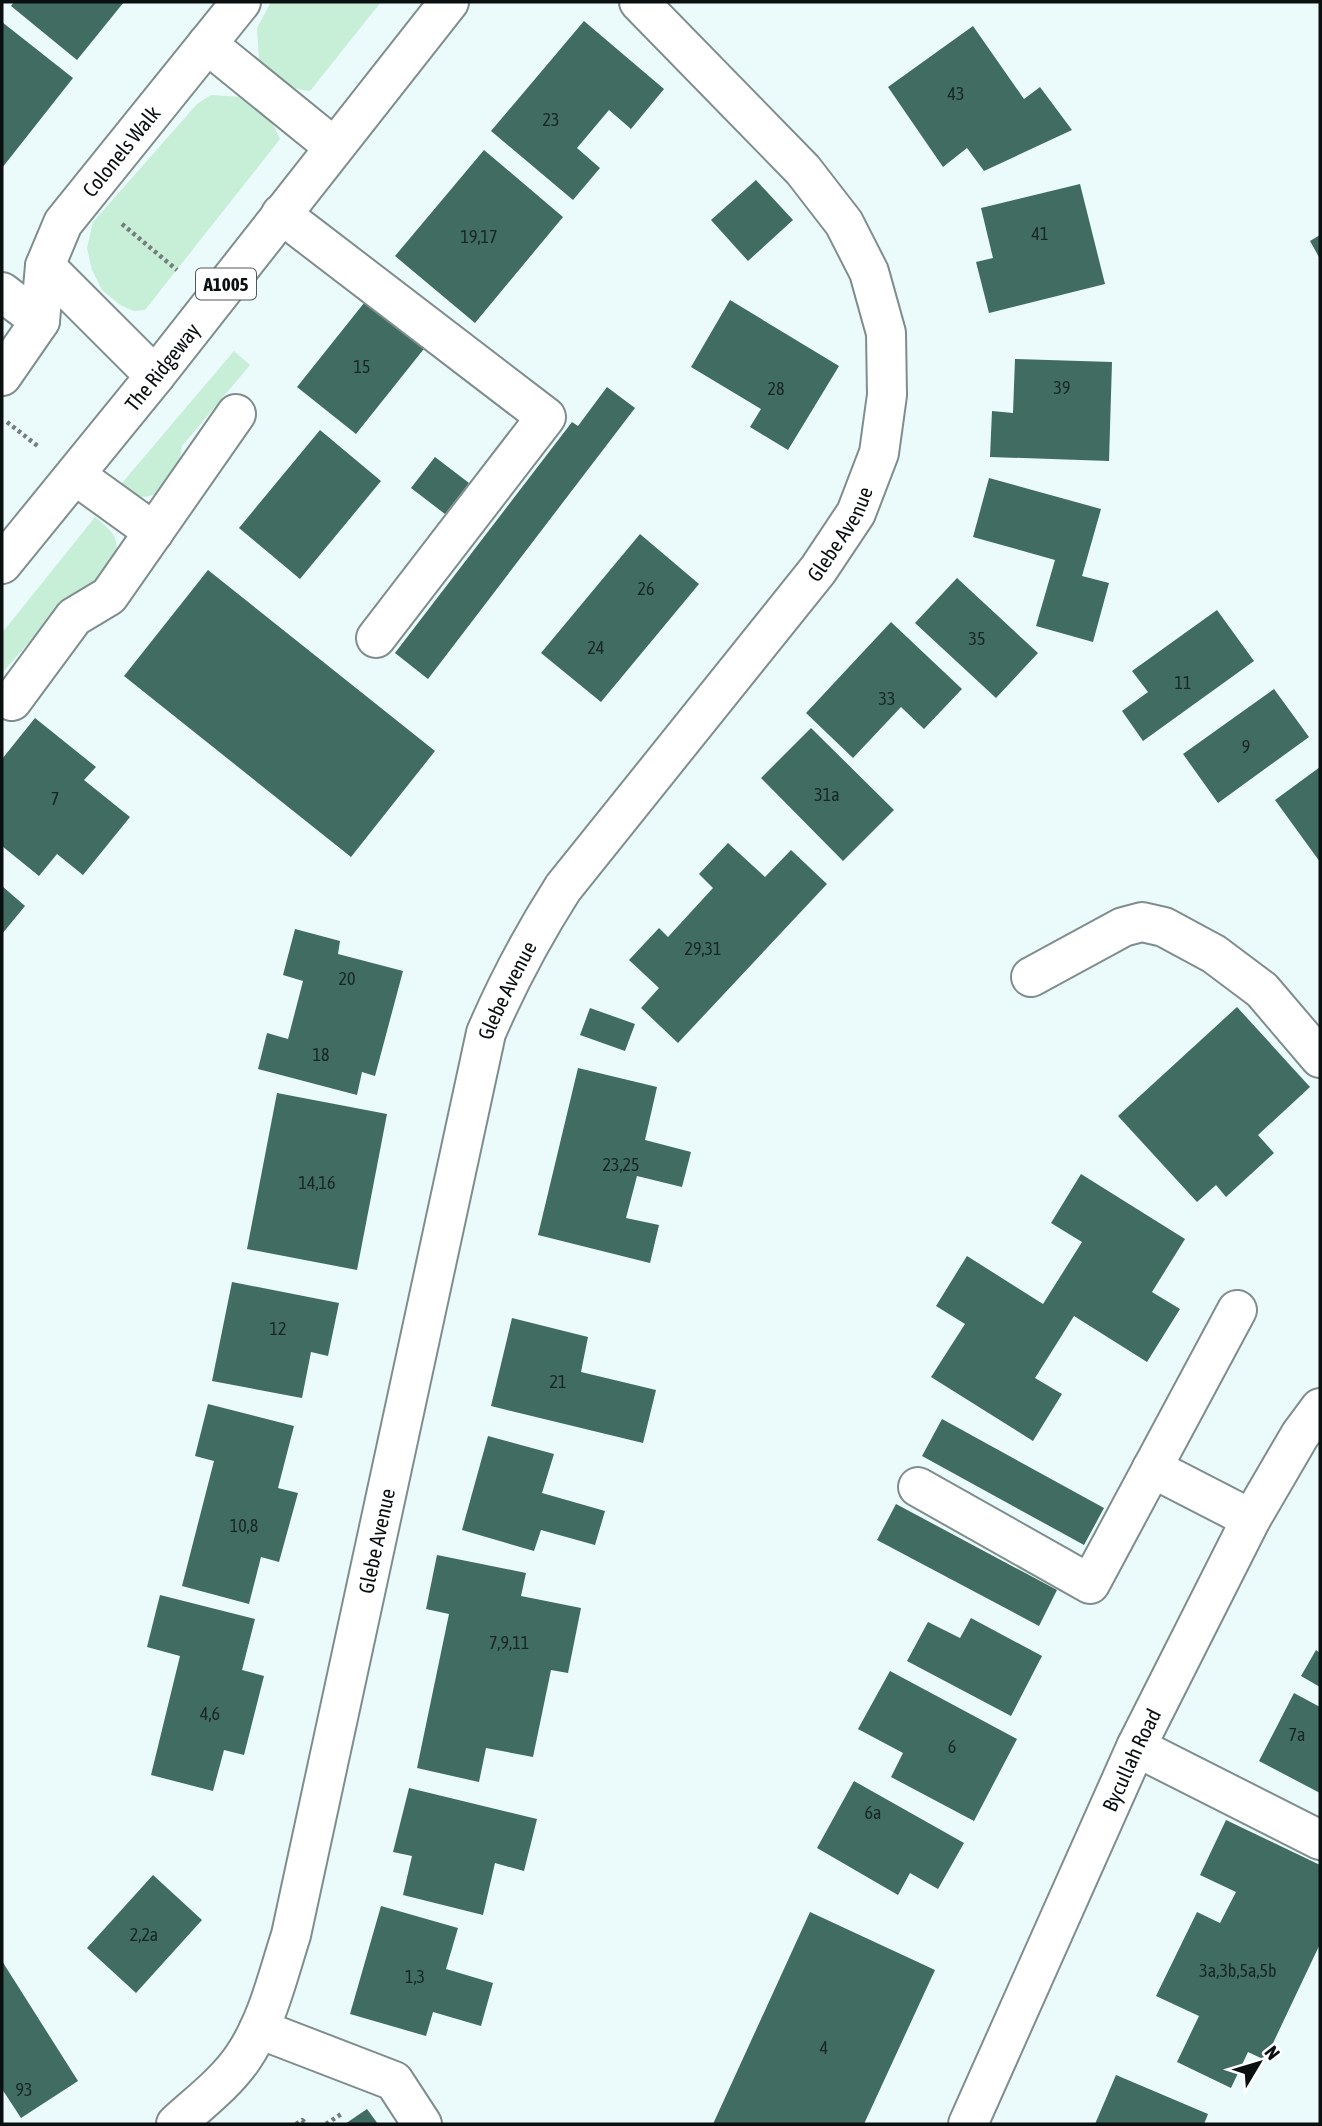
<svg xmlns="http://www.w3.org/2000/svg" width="1322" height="2126" viewBox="0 0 1322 2126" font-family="'Asap Condensed',sans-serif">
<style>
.green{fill:#c7eed7}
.building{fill:#406c62}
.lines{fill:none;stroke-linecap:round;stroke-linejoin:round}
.minor-casing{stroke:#7f8d8d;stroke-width:42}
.major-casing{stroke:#7f8d8d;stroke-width:42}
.path{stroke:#747e7e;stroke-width:4.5;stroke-dasharray:3.5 3.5;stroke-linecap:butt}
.minor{stroke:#fff;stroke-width:38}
.major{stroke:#fff;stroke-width:38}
.labels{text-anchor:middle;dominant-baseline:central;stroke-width:6;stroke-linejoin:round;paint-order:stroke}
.number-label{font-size:18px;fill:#182624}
.shield{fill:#fff;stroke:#545757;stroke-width:2}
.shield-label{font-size:19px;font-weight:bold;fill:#0a0f0f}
.street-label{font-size:21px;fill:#0a0f0f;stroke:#fff}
</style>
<rect width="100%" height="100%" fill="#ebfafa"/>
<path class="green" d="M 271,2 L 381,2 L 310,91 C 286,89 275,76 259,59 L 257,28 Z
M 211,95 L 242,97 L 270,118 L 280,139 L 145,310 L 134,311 L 120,305 L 102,290 L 92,270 L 87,248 L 93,222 L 197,104 Z
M 234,351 L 250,365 L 182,446 L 177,476 L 168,491 L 145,497 L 132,495 L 122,483 Z
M 95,517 C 117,536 117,534 117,564 L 107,576 L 61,606 L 2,673 L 2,633 Z"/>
<path class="building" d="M 14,2 L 124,2 L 77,60 L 11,6 Z
M 584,21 L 664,89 L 631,129 L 609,110 L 577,148 L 600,168 L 573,200 L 491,131 Z
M 2,22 L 73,78 L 2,168 Z
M 973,26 L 1024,99 L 1040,87 L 1072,130 L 984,171 L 967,148 L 943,167 L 888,87 Z
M 484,150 L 563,217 L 475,323 L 395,256 Z
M 756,180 L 793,220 L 748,261 L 711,220 Z
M 1080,184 L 1105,284 L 989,313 L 976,262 L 993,258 L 981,208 Z
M 1320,235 L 1320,259 L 1310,241 Z
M 368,298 L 427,345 L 356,434 L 297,387 Z
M 730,300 L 839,366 L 788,450 L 750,427 L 761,409 L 691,367 Z
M 1015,359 L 1112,362 L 1109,461 L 990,457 L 992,411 L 1013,413 Z
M 607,387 L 635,408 L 428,679 L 395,653 L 572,422 L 578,426 Z
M 320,430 L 381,481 L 300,579 L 239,528 Z
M 435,457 L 469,483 L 445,514 L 411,488 Z
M 989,478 L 1101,509 L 1082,576 L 1109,583 L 1093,642 L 1036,626 L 1055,560 L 973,537 Z
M 640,534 L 699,584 L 601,702 L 541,653 Z
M 208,570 L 435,751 L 351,857 L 124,676 Z
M 957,578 L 1038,653 L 996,698 L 915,623 Z
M 1217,610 L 1254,661 L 1143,741 L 1122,711 L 1148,692 L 1132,671 Z
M 891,622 L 962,689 L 924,729 L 901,707 L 853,758 L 806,713 Z
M 1274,689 L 1309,737 L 1218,803 L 1183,754 Z
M 35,718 L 96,767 L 84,780 L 130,817 L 83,875 L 57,854 L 39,876 L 2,846 L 2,759 Z
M 811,728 L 894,810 L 843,861 L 761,778 Z
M 1320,767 L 1320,862 L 1275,800 Z
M 728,843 L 765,877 L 791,850 L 827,884 L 678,1043 L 641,1008 L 659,988 L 629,960 L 659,928 L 668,937 L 713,888 L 699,874 Z
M 2,886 L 25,906 L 2,934 Z
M 295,929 L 340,941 L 338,954 L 403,971 L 375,1076 L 362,1072 L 357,1095 L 258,1069 L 267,1033 L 288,1039 L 303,981 L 283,975 Z
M 1237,1007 L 1310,1087 L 1258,1135 L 1274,1153 L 1226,1197 L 1216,1185 L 1197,1202 L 1118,1116 Z
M 590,1008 L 635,1024 L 625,1051 L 580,1035 Z
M 578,1068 L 657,1087 L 645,1140 L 691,1152 L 682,1187 L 637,1176 L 626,1218 L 659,1225 L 650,1263 L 538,1235 Z
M 277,1093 L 387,1114 L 357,1270 L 247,1249 Z
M 1081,1174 L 1185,1239 L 1152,1292 L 1180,1309 L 1147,1362 L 1074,1316 L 1035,1378 L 1062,1394 L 1033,1441 L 931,1377 L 965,1324 L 936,1306 L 967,1256 L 1043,1304 L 1082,1242 L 1051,1223 Z
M 232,1282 L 339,1303 L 328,1356 L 311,1352 L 302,1398 L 212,1381 Z
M 512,1318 L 588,1337 L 581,1372 L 656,1390 L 643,1443 L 491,1406 Z
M 208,1404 L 294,1426 L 278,1488 L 298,1493 L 279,1562 L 261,1557 L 249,1604 L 182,1586 L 214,1461 L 195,1456 Z
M 942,1419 L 1104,1508 L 1084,1545 L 922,1456 Z
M 488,1436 L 554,1454 L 542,1493 L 605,1511 L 595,1545 L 541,1530 L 534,1551 L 462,1530 Z
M 896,1504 L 1057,1590 L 1039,1626 L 877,1540 Z
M 437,1555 L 526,1573 L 521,1596 L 581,1608 L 568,1673 L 551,1670 L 533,1757 L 486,1748 L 479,1782 L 417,1768 L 449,1614 L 426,1609 Z
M 160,1595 L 255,1619 L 242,1670 L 264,1676 L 244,1755 L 224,1750 L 213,1791 L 151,1775 L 180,1656 L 147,1647 Z
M 971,1618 L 1042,1656 L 1011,1716 L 907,1661 L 928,1622 L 960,1638 Z
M 1316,1650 L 1320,1653 L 1320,1687 L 1301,1676 Z
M 890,1671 L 1017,1739 L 974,1821 L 891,1777 L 903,1753 L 858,1729 Z
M 1294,1693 L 1320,1707 L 1320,1793 L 1259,1761 Z
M 854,1781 L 964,1843 L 938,1889 L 910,1873 L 898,1895 L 817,1848 Z
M 409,1788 L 537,1819 L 524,1871 L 495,1863 L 483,1915 L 403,1895 L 412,1856 L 393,1852 Z
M 1226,1820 L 1320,1865 L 1320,1944 L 1265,2060 L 1248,2052 L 1231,2088 L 1177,2062 L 1199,2016 L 1156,1996 L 1197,1912 L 1220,1923 L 1236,1892 L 1200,1875 Z
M 153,1875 L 202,1920 L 136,1993 L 87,1948 Z
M 381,1906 L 458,1928 L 446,1969 L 493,1983 L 481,2026 L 433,2012 L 426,2036 L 350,2014 Z
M 810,1912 L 935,1970 L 864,2124 L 713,2124 Z
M 2,1961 L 78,2081 L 21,2118 L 2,2089 Z
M 1116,2075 L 1208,2114 L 1204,2124 L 1095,2124 Z
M 367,2109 L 378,2124 L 345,2124 Z"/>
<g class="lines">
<defs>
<g id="minor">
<path d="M 207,44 L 334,147"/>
<path d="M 281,214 L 546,417 L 376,638"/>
<path d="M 45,266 L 155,376"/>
<path d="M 2,292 L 40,321"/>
<path id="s1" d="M 2,376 L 40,321 L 45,266 L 63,223 L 241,2"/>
<path d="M 75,475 L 154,532"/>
<path d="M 12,701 L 74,617 L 109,596 L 236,414"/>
<path d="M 1031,977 L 1123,927 L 1142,922 L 1164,927 L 1214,954 L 1262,990 L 1320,1058"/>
<path d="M 1152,1468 L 1251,1519"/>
<path d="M 918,1487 L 1090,1584 L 1237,1310"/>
<path d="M 1136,1747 L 1320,1840"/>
<path d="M 259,2029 L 394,2081 L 422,2124"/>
<path id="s2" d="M 176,2124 C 199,2103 227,2082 244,2056 C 268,2020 278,1975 291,1935 L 486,1033 C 508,982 533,935 563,888 L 818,570 L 856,513 L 879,453 L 887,395 L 886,333 L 869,272 L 844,223 L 803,170 L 639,2"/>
<path id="s3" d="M 968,2124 L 1136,1747 L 1251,1519 L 1300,1435 L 1320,1408"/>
</g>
<g id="major">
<path id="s4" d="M 2,564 L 155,376 L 449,2"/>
</g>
</defs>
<use href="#minor" class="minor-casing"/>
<use href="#major" class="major-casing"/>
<path class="path" d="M 122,224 L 177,270
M 7,422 L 39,447
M 296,2124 L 302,2120 L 307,2124
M 326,2124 L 343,2113"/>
<use href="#minor" class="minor"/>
<use href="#major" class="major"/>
</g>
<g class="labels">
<g class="number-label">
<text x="956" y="93">43</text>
<text x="551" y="119">23</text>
<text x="1040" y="233">41</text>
<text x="479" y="236">19,17</text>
<text x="362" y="366">15</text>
<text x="1062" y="387">39</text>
<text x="776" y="388">28</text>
<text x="646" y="588">26</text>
<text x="977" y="638">35</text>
<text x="596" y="647">24</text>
<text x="1183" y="682">11</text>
<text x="887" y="698">33</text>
<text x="1246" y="746">9</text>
<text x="827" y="794">31a</text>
<text x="55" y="798">7</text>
<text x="703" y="948">29,31</text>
<text x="347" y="978">20</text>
<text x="321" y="1054">18</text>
<text x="621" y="1164">23,25</text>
<text x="317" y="1182">14,16</text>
<text x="278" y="1328">12</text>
<text x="558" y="1381">21</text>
<text x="244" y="1525">10,8</text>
<text x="509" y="1642">7,9,11</text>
<text x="210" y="1713">4,6</text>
<text x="1297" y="1734">7a</text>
<text x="952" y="1746">6</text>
<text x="873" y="1812">6a</text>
<text x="144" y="1934">2,2a</text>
<text x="1238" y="1970">3a,3b,5a,5b</text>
<text x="415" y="1976">1,3</text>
<text x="824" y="2047">4</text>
<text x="24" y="2089">93</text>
</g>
<rect class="shield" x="196" y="268.5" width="60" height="31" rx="5"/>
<g class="shield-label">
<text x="226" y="284">A1005</text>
</g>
<g class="street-label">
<text stroke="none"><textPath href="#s1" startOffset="261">Colonels Walk</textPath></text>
<text stroke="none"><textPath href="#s4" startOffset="254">The Ridgeway</textPath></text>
<text stroke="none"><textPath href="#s2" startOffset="1764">Glebe Avenue</textPath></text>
<text stroke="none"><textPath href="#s2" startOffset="1197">Glebe Avenue</textPath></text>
<text stroke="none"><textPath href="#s2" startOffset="630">Glebe Avenue</textPath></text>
<text stroke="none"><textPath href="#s3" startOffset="399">Bycullah Road</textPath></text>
</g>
</g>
<rect width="1322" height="2126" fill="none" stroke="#0a0f0f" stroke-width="7"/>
<g transform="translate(1259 2063) rotate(52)" stroke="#ffffff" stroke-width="5" paint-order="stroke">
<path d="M0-5L12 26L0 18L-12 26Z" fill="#0a0f0f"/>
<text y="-10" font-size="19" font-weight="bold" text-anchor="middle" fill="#0a0f0f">N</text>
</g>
</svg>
